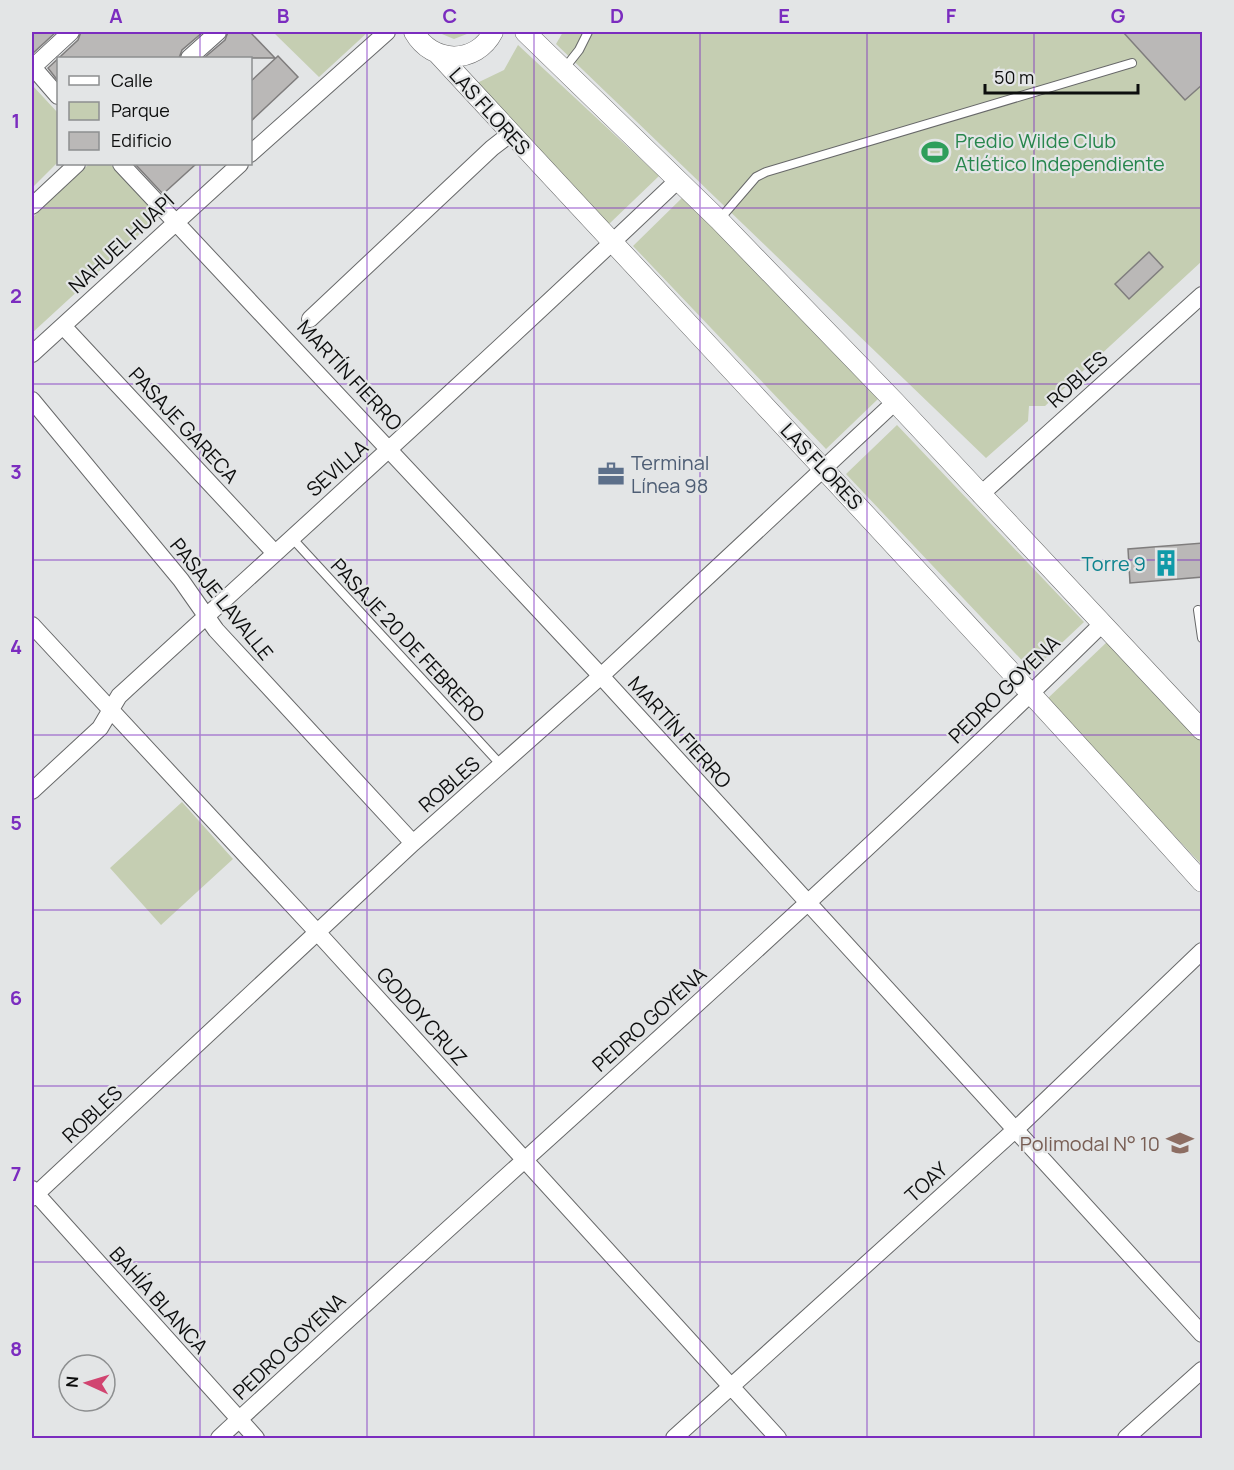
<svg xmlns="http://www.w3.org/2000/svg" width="1234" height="1470" viewBox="0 0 1234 1470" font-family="Manrope,sans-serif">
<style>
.green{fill:#c5ceb2}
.building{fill:#bab8b7;stroke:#7f7d7d;stroke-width:1.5}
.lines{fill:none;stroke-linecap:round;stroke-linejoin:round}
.service-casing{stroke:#676869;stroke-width:10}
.minor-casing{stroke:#676869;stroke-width:18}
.tertiary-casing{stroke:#676869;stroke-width:21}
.service{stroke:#fff;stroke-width:8}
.minor{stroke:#fff;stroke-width:16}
.tertiary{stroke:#fff;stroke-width:20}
.grid{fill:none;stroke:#7b2cbf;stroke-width:1.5;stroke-opacity:0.55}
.labels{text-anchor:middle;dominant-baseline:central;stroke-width:4.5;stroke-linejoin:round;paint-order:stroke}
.street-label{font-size:20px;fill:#0d0e0e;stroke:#e3e5e6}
.leisure-label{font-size:20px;fill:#27864d;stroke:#e3e5e6;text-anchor:start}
.service-label{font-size:20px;fill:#4e5e75;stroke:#e3e5e6;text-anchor:start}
.culture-label{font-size:20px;fill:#0d838f;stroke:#e3e5e6;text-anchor:end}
.education-label{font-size:20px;fill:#785e54;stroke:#e3e5e6;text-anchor:end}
.neatline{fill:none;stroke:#7b2cbf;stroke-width:2}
.grid-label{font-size:20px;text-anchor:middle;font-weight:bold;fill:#7b2cbf}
</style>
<rect width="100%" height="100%" fill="#e3e5e6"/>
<path class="green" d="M 273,32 L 368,32 L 319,77 Z
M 437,32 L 472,32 L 454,39 Z
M 563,32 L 1202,32 L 1202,261 L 1045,406 L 1029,406 L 1028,421 L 986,458 L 556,44 Z
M 518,45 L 659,176 L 609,224 L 477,83 L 504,70 Z
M 32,85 L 58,113 L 58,162 L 32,188 Z
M 89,164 L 110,164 L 157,211 L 155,220 L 32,333 L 32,218 Z
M 684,196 L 878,399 L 826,449 L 633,246 Z
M 897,425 L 1084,622 L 1032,671 L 846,474 Z
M 1107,642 L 1202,742 L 1202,865 L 1046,700 Z
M 182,802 L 233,859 L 161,925 L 110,868 Z"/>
<path class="building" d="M 32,32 L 56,32 L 32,54 Z
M 81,32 L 203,32 L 182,50 L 179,58 L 58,58 L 58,81 L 48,68 L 78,40 Z
M 228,32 L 250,32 L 275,58 L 204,58 L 225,40 Z
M 1123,32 L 1203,32 L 1203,84 L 1185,100 Z
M 278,56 L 298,77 L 250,122 L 250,82 Z
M 135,164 L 196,164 L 163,194 Z
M 1149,252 L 1163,267 L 1129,299 L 1115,284 Z
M 1203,543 L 1203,577 L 1130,583 L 1128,549 Z"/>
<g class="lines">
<defs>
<path id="service" d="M 564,69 L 579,50 L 588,32
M 719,220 L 756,177 L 766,172 L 1132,63
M 291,537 L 501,765
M 1198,610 L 1202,638"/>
<path id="minor" d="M 189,58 L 218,32
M 32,66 L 58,96
M 32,68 L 71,32
M 250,154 L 387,32
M 121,164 L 601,676 L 1202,1334
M 32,206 L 77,164
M 310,319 L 492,148 L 510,134
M 63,326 L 274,552
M 32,354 L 240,164
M 32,400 L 181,580 L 216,630 L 413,843
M 980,495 L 1202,295
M 32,625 L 318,933 L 778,1438
M 32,791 L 100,728 L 119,696 C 306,525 494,355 677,181
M 32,1189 L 256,1438
M 32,1198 L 413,843 L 601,676 L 895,402
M 219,1438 C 512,1167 816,905 1101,625
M 674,1438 L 1016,1129 L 1202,951
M 1126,1438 L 1202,1370"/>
<path id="tertiary" d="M 414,32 C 432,64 476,65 493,32
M 525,32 L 719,220 L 895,402 L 1202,730
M 438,54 C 693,330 951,603 1202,882"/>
</defs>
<use href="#service" class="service-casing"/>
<use href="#minor" class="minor-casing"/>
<use href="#tertiary" class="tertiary-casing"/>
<use href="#service" class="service"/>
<use href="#minor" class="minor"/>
<use href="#tertiary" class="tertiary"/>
</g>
<path class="grid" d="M 200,32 L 200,58M 367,32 L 367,1438M 534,32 L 534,1438M 700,32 L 700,1438M 867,32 L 867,1438M 1034,32 L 1034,1438M 200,164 L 200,1438M 32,208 L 1202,208M 32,384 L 1202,384M 32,560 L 1202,560M 32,735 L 1202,735M 32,910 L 1202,910M 32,1086 L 1202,1086M 32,1262 L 1202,1262"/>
<defs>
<symbol id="stadium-bare" viewBox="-9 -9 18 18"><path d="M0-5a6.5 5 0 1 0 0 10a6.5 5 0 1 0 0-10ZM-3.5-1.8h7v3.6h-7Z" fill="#2e9e5b" stroke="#e3e5e6" stroke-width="2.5" paint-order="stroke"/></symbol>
<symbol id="office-bare" viewBox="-9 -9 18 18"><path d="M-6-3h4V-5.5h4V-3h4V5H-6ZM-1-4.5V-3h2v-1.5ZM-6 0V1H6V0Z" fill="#5c6f8a" stroke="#e3e5e6" stroke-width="2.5" paint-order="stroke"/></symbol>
<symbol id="building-bare" viewBox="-9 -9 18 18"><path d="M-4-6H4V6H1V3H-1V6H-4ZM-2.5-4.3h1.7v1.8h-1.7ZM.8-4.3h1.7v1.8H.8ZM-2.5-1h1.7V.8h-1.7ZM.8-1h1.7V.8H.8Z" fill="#0f9aa8" stroke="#e3e5e6" stroke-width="2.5" paint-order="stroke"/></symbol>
<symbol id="school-bare" viewBox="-9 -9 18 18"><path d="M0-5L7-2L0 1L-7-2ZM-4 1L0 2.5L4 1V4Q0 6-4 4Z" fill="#8d6e63" stroke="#e3e5e6" stroke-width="2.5" paint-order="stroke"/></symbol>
</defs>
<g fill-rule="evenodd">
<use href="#stadium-bare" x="916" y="133" width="38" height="38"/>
<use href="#office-bare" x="592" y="455" width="38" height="38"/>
<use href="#building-bare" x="1147" y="544" width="38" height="38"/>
<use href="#school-bare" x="1161" y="1124" width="38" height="38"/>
</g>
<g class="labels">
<g class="street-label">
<text transform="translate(490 111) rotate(48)">LAS FLORES</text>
<text transform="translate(121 243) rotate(-43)">NAHUEL HUAPI</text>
<text transform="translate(350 375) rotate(47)">MARTÍN FIERRO</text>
<text transform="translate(1077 379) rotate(-42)">ROBLES</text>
<text transform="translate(184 425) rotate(47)">PASAJE GARECA</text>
<text transform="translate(822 466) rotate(47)">LAS FLORES</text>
<text transform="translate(337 468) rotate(-41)">SEVILLA</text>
<text transform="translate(222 599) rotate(51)">PASAJE LAVALLE</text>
<text transform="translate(408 640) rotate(47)">PASAJE 20 DE FEBRERO</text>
<text transform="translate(1004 689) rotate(-44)">PEDRO GOYENA</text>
<text transform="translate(680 732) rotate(48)">MARTÍN FIERRO</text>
<text transform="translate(449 784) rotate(-41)">ROBLES</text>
<text transform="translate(422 1016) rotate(48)">GODOY CRUZ</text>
<text transform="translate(649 1019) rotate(-42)">PEDRO GOYENA</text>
<text transform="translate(92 1114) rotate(-43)">ROBLES</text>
<text transform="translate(926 1182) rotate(-42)">TOAY</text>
<text transform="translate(159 1300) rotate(48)">BAHÍA BLANCA</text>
<text transform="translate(289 1346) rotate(-43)">PEDRO GOYENA</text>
</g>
<g class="leisure-label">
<text x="955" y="140">Predio Wilde Club<tspan x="955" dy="23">Atlético Independiente</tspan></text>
</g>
<g class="service-label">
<text x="631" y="462">Terminal<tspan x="631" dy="23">Línea 98</tspan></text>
</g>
<g class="culture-label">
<text x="1146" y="563">Torre 9</text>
</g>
<g class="education-label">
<text x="1160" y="1143">Polimodal N° 10</text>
</g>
</g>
<rect width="1234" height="1470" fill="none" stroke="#e3e5e6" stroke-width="66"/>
<rect x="57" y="57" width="195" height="108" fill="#e3e5e6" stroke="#8d8f90" stroke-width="1.5"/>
<rect x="69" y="76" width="30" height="9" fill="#ffffff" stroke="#8d8f90" stroke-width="1.5"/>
<text x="111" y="87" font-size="18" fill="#0d0e0e">Calle</text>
<rect x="69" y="102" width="30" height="18" fill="#c5ceb2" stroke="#8d8f90" stroke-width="1.5"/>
<text x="111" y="117" font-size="18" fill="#0d0e0e">Parque</text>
<rect x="69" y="132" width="30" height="18" fill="#bab8b7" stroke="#8d8f90" stroke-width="1.5"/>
<text x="111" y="147" font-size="18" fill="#0d0e0e">Edificio</text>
<g transform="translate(87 1383) rotate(274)"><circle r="28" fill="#e3e5e6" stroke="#8d8f90" stroke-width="1.5"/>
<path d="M0-4.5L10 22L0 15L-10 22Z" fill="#d14470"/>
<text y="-9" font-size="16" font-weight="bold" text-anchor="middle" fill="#0d0e0e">N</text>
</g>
<path d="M985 84v9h153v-9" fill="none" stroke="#0d0e0e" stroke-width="3"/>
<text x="994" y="84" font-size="18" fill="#0d0e0e" stroke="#e3e5e6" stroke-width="4.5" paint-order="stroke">50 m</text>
<rect x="33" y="33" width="1168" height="1404" class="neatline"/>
<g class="grid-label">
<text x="116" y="23">A</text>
<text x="283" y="23">B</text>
<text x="450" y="23">C</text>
<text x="617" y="23">D</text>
<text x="784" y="23">E</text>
<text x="951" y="23">F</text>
<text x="1118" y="23">G</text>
<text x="16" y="128">1</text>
<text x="16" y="303">2</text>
<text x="16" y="479">3</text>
<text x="16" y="654">4</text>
<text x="16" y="830">5</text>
<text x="16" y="1005">6</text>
<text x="16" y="1181">7</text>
<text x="16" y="1356">8</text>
</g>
</svg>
